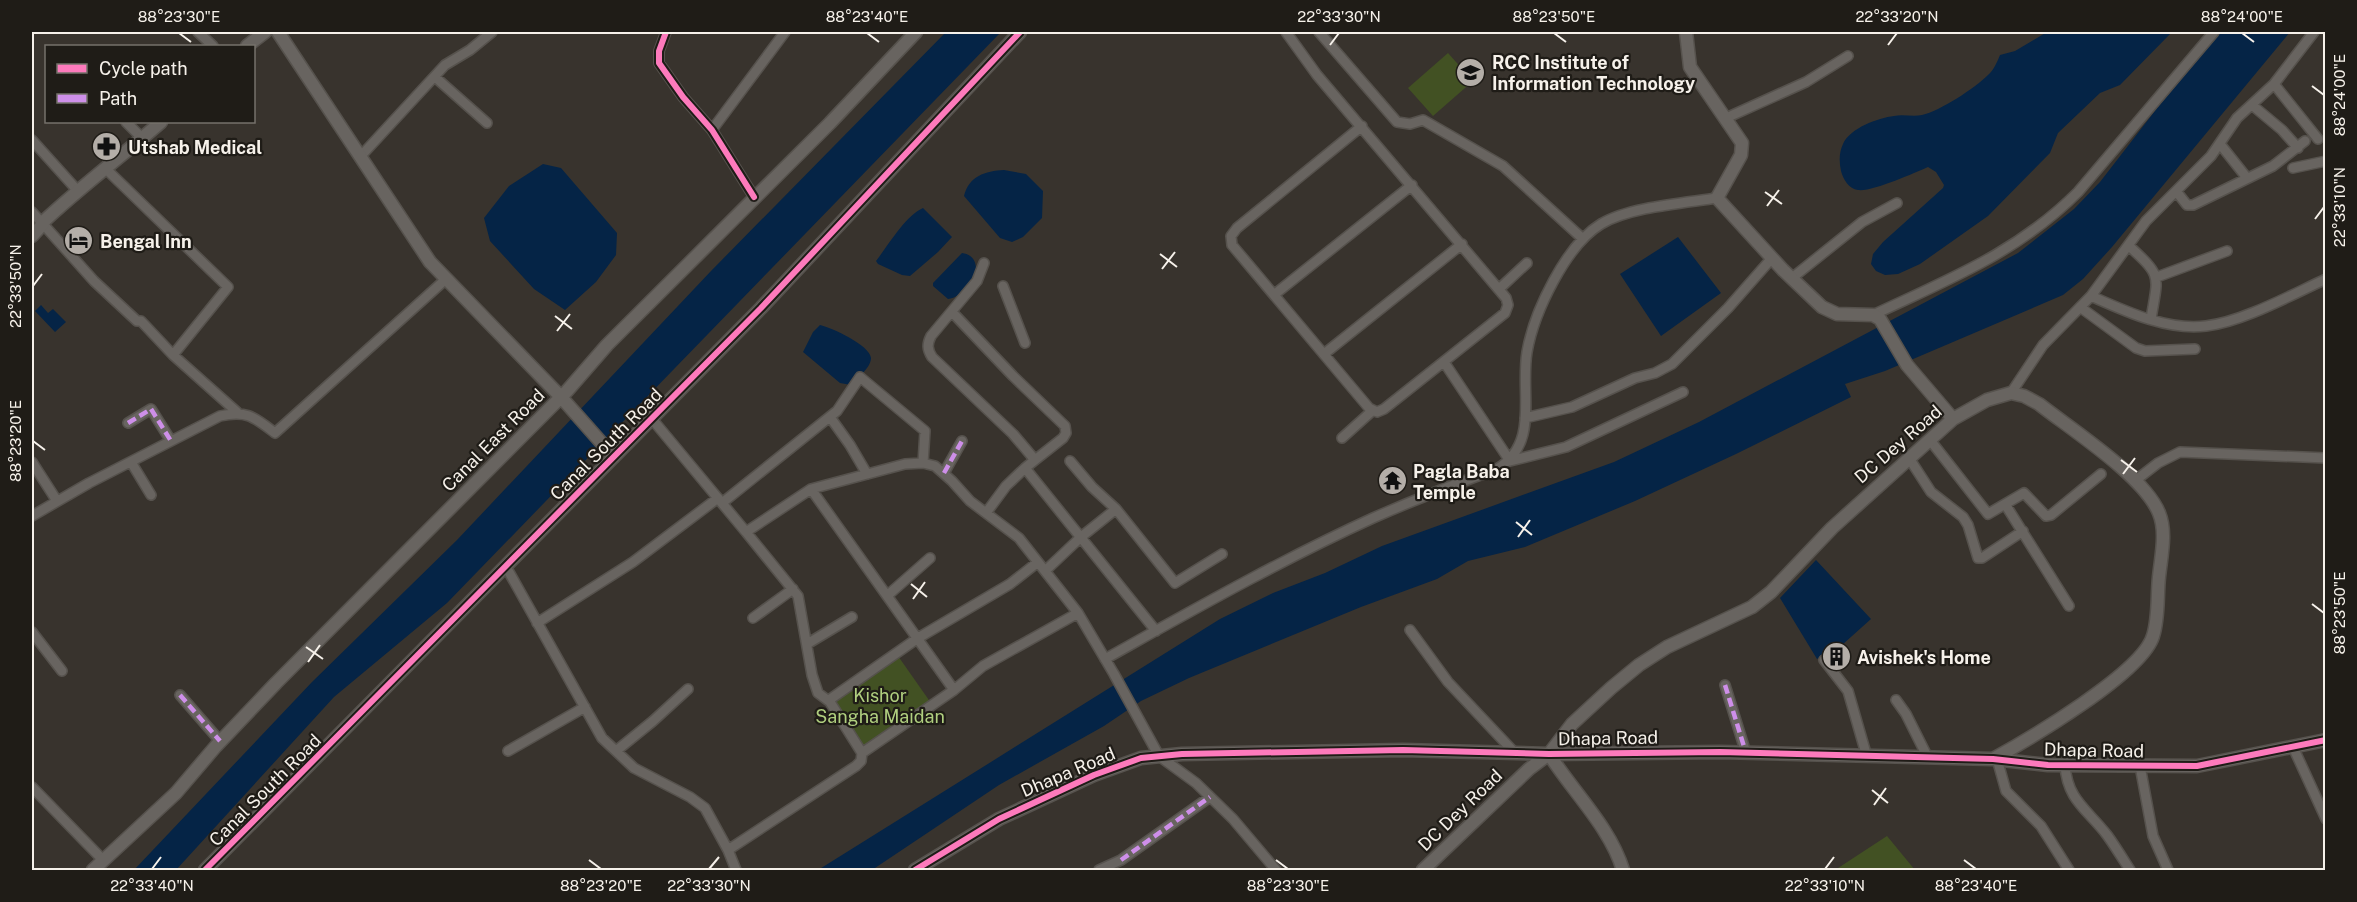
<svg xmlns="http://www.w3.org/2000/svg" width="2357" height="902" viewBox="0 0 2357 902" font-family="'Public Sans',sans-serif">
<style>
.green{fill:#425123}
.water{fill:#052446}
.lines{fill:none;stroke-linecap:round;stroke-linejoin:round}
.street-casing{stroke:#56524d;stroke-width:12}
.secondary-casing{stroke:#56524d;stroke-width:15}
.street{stroke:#686460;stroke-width:9}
.secondary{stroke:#686460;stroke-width:12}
.quiet{stroke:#ce8fe9;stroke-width:4.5;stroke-dasharray:9 4.5;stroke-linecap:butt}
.cycleway-casing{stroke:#1f1c17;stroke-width:10}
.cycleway{stroke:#fd7abc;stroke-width:6}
.ticks{fill:none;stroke:#f6f1ea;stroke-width:2}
.labels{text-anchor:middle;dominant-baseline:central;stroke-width:4.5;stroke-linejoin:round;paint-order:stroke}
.poi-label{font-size:18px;font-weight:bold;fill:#f6f1ea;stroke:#1f1c17;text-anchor:start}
.street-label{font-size:18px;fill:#f6f1ea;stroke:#1f1c17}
.park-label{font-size:18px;fill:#b0cf7f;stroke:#1f1c17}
.neatline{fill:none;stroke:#f6f1ea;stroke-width:2}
.ticks-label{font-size:15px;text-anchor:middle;fill:#f6f1ea}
</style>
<rect width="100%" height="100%" fill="#38332d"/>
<path class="green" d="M 1448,53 L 1473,81 L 1433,116 L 1408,88 Z
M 898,656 L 931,703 L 863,753 L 832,701 Z
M 1887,836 L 1915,870 L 1835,870 Z"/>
<path class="water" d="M 946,32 L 1001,32 L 447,603 L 334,697 L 176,870 L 134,870 L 312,682 L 457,540 L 711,271 Z
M 2047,32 L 2172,32 L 2120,85 L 2100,93 L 2058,133 L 2050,153 L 1988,216 L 1920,264 L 1898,274 L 1885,275 L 1876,271 L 1871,264 L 1873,254 L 1883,242 L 1943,188 L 1944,185 L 1936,172 L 1928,167 C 1914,173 1872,192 1858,190 C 1849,189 1843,179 1841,171 C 1839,162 1839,152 1843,144 C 1850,128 1878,118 1894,116 C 1903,114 1913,117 1922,115 C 1940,111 1975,88 1988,75 C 1994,70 1997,62 2000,55 L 2015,51 Z
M 2221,32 L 2290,32 L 2112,247 L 2083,279 L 2063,295 L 1885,371 L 1845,384 L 1851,397 L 1736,454 L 1635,501 L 1525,547 L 1468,561 L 1437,579 L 1361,607 L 1189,678 L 1141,701 L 1104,726 L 999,785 L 872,870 L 818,870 L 1220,619 L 1273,593 L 1325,573 L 1382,546 L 1614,462 L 1699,422 L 2018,253 L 2074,209 L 2100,182 L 2158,107 Z
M 543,164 L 561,168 L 617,233 L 616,255 L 596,282 L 565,310 L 534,289 L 490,241 L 484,218 L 509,186 Z
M 1004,170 L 1026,174 L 1043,191 L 1042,218 L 1023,237 L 1012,242 L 1000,238 L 964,196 C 969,176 985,171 1004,170 Z
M 923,208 L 952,237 L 938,252 L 910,276 L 902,275 L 878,264 L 876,261 C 887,247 906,215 923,208 Z
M 1678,237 L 1721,293 L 1661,336 L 1620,274 Z
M 962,253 C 971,254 976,260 976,269 C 972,282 963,297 948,299 L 933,286 L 933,283 Z
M 41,305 L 48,313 L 53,309 L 66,322 L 55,332 L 35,311 Z
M 820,325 C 832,328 870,345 871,358 C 871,368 857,378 851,385 L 840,383 L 803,352 L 813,332 Z
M 1816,560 L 1871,619 L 1842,645 L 1817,659 L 1780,598 Z"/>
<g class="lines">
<defs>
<path id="street" d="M 198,32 L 213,46
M 666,32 L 659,51 L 659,63 L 683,97 L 712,130 L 754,197
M 1286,32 L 1317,75 L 1506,298 L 1508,305 L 1505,313 L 1384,409 L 1377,412 L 1369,408 L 1232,245 L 1231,236 L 1237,228 L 1362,126
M 1319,32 L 1397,122 L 1410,124 L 1423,120 L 1503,166 L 1583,239
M 435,77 L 487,123
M 2274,84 L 2318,139
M 2252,105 L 2282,130 L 2298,148
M 1726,118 L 1806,82 L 1848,56
M 126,122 L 142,138
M 712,130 L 785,32
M 32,140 L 77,190
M 2220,144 L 2247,178
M 360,157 L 445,65 L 470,50 L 492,32
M 2293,168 L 2326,161
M 106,169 L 228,287 L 173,355
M 2176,191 L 2187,205 L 2193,205 L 2273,166 L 2305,141
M 32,212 L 42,223
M 43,224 L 94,281 L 137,321 L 141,321 L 173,355 L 237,412
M 2129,246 C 2163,277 2158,275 2151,319
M 984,263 L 977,281 L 931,336 C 927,344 927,349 932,357 L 1013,434 L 1035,460 L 1025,468 L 1156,631
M 2157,277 L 2227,251
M 1792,278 L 1862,222 L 1897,203
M 1003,286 L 1025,343
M 1499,289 L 1527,263
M 1275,294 L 1412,185
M 2091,296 C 2125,311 2167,331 2206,326 C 2242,322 2291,295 2326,279
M 2080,307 L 2136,348 L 2145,351 L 2195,349
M 952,312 L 1013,376 L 1065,426 L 1066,433 L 1063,438 L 1035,460
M 1873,315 C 1949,279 2017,253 2078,192 L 2214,32
M 1324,354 L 1462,244
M 1444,362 L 1510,461 L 1566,447 L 1683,392
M 2011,393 L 2043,345 L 2091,296 L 2146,221 L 2211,156 L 2237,118 L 2274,84 L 2314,32
M 830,417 L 850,445 L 867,474
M 1525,418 L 1572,407 L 1635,378 L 1655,373 L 1672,364 L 1728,308 L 1772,258
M 652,419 L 746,532 L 811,489 L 905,464 L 923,463 L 935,466 L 952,481 L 970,501 L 1019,538 L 1078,613 L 1114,674 L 1159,756 L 1196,783 L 1233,819 L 1276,870
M 128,423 L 151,409 L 171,441
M 1342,438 L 1372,411
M 1930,440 L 1988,514 L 2024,493 L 2046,516 L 2051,515 L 2101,474
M 1909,458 L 1931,492 L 1963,517 L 1968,525 L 1978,558 L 1982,558 L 2023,531
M 1070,461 L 1092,487 L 1116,509 L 1175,583 L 1222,554
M 32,462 L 57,501
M 131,462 L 151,495
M 944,473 L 962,441
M 2136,480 L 2158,463 L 2180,452 L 2326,458
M 811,489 L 954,690
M 722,503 L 837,411 L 860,377 L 925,431 L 923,463
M 2005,504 L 2069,606
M 986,513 L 1006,486 L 1025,468
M 32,516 L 89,483 L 220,416 C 247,410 254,417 275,433 L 446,279
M 505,565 L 602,738 L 634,768 L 690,797 L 705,808 L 728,850 L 736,870
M 1045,571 L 1081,537 L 1116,509
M 888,595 L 930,558
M 753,618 L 793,589
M 537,623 L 633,562 L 718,498
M 1410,630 L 1448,682 L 1515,753
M 32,632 L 62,671
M 807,644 L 852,617
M 1105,659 C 1193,610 1281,560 1373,518 C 1414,500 1455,484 1497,469 C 1540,443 1520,394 1527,352 C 1534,312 1566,245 1601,224 C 1629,207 1685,203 1717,198
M 1824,660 L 1848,691 L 1867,757
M 1725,685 L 1746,753
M 180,695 L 220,741
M 829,700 L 918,638 L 1010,584 L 1038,562
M 1896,700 L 1906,714 L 1928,758
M 2293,747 L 2326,819
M 508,751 L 585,707
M 616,751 L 653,721 L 688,689
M 862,753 L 954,690 L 983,666 L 1078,613
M 1997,759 L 2006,791 L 2041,826 L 2069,870
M 2065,765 C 2067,800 2088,810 2107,835 C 2115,846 2123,859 2130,870
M 2140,766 L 2153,836 L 2168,870
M 32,787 L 103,860
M 728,850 L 856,766 L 861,761 L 862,753 L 830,702 L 818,693 L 812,675 L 798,596 L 746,532
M 1099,870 L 1121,860 L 1210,797"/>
<path id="secondary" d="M 278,32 L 430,262 L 561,397 L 614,457
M 1686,32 L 1690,67 L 1742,143 L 1741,155 L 1717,198 L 1783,270 L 1822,307 L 1837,314 L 1873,315 L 1880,319 L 1907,365 L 1953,419
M 247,46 L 265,32
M 32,236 L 43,224 L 42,223 C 80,187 122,156 161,122
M 1549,754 C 1573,792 1610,827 1623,870
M 93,870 L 176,793 L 216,746 L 276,683 L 567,391 L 607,345 L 830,123 L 916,32
M 205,870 L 761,308 L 1020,32
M 915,870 L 999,819 L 1094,775 L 1141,758 L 1182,754 L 1403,750 L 1549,754 L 1720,752 L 1993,759 L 2048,765 L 2197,766 L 2326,740
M 1423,870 L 1529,769 L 1549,754 L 1572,724 L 1611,688 L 1639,665 L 1667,647 L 1752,607 L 1771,592 L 1832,528 L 1953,419 L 1987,400 L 2011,393 L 2024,396 L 2039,404 C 2072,430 2144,476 2159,513 C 2167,532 2161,557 2159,577 C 2157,595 2159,618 2153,636 C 2142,673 2029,739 1993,759"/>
</defs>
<use href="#street" class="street-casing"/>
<use href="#secondary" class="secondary-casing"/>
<use href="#street" class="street"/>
<use href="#secondary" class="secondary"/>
<path class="quiet" d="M 128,423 L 151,409 L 171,441
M 944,473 L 962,441
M 1725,685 L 1746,753
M 180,695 L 220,741
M 1121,860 L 1210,797"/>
<defs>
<path id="cycleway" d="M 666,32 L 659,51 L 659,63 L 683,97 L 712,130 L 754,197
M 205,870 L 761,308 L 1020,32
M 915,870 L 999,819 L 1094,775 L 1141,758 L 1182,754 L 1403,750 L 1549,754 L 1720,752 L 1993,759 L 2048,765 L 2197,766 L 2326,740"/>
</defs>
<use href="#cycleway" class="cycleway-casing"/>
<use href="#cycleway" class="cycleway"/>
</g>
<path class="ticks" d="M 179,33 L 191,42M 867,33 L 879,42M 1554,33 L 1566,42M 2242,33 L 2254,42M 1330,45 L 1339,33M 1888,45 L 1897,33M 2312,86 L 2324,95M 1765,192 L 1782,204M 1767,206 L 1779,190M 2315,219 L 2324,207M 1160,254 L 1177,267M 1162,269 L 1175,252M 33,286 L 42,274M 555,316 L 572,329M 557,331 L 570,314M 33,441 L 45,450M 2121,460 L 2137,472M 2123,474 L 2135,458M 1516,522 L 1532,535M 1518,537 L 1530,520M 911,584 L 927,597M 913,599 L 925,582M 2312,604 L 2324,613M 306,647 L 323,659M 308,662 L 320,645M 1872,790 L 1888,803M 1874,805 L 1886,788M 589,860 L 601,869M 1276,860 L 1288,869M 1964,860 L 1976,869M 152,869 L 161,857M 709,869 L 719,857M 1825,869 L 1834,857"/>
<defs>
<symbol id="university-disc" viewBox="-11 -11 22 22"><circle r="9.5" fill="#b4aea8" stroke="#1f1c17"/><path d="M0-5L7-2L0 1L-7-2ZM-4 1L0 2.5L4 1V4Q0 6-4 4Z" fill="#111"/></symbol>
<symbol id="pharmacy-disc" viewBox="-11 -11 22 22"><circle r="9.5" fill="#b4aea8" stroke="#1f1c17"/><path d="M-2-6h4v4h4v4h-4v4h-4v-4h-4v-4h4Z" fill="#111"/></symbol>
<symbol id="hotel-disc" viewBox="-11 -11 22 22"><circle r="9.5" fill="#b4aea8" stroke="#1f1c17"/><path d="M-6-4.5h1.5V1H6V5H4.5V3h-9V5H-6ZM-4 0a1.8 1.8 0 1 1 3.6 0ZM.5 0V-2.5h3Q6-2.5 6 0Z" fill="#111"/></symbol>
<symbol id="temple-disc" viewBox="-11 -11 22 22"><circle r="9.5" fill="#b4aea8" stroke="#1f1c17"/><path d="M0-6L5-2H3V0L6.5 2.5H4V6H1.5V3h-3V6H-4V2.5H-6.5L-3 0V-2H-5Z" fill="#111"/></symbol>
<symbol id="building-disc" viewBox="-11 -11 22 22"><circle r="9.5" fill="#b4aea8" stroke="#1f1c17"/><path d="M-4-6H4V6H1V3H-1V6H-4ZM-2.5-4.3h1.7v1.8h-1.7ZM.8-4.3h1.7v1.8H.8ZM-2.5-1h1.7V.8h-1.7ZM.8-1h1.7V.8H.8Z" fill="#111"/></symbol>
</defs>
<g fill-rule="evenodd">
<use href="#university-disc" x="1454" y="56" width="33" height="33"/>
<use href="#pharmacy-disc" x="90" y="130" width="33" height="33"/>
<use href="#hotel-disc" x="62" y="224" width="33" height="33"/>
<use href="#temple-disc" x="1376" y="464" width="33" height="33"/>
<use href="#building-disc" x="1820" y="640" width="33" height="33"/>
</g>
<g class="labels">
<g class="poi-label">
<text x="1492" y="62">RCC Institute of<tspan x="1492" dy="21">Information Technology</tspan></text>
<text x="128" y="147">Utshab Medical</text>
<text x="100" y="241">Bengal Inn</text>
<text x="1413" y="471">Pagla Baba<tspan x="1413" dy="21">Temple</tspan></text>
<text x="1857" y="657">Avishek's Home</text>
</g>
<g class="street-label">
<text transform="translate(493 440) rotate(-45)">Canal East Road</text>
<text transform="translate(606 444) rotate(-45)">Canal South Road</text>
<text transform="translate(1898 444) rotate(-41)">DC Dey Road</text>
<text transform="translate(1608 738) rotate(-1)">Dhapa Road</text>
<text transform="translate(2094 750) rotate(1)">Dhapa Road</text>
<text transform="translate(1068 772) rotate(-23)">Dhapa Road</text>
<text transform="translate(265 790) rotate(-45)">Canal South Road</text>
<text transform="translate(1460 810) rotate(-44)">DC Dey Road</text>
</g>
<g class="park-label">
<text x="880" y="695">Kishor<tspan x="880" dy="21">Sangha Maidan</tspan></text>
</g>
</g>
<rect width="2357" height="902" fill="none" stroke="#1f1c17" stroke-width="66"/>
<rect x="45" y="45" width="210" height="78" fill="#1f1c17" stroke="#75716b" stroke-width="1.5"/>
<rect x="57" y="64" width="30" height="9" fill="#fd7abc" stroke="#75716b" stroke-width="1.5"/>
<text x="99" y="75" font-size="18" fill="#f6f1ea">Cycle path</text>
<rect x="57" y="94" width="30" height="9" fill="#ce8fe9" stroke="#75716b" stroke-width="1.5"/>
<text x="99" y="105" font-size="18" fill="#f6f1ea">Path</text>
<rect x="33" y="33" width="2291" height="836" class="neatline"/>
<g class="ticks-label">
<text x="179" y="22">88°23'30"E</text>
<text x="867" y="22">88°23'40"E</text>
<text x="1339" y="22">22°33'30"N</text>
<text x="1554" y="22">88°23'50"E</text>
<text x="1897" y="22">22°33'20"N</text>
<text x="2242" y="22">88°24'00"E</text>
<text transform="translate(2340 95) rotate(-90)" y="5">88°24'00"E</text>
<text transform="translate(2340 207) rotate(-90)" y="5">22°33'10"N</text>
<text transform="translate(16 286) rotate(-90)" y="5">22°33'50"N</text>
<text transform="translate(16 441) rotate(-90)" y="5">88°23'20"E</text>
<text transform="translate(2340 613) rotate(-90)" y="5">88°23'50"E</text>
<text x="152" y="891">22°33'40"N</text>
<text x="601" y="891">88°23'20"E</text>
<text x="709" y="891">22°33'30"N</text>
<text x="1288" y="891">88°23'30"E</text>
<text x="1825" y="891">22°33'10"N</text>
<text x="1976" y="891">88°23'40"E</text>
</g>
</svg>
